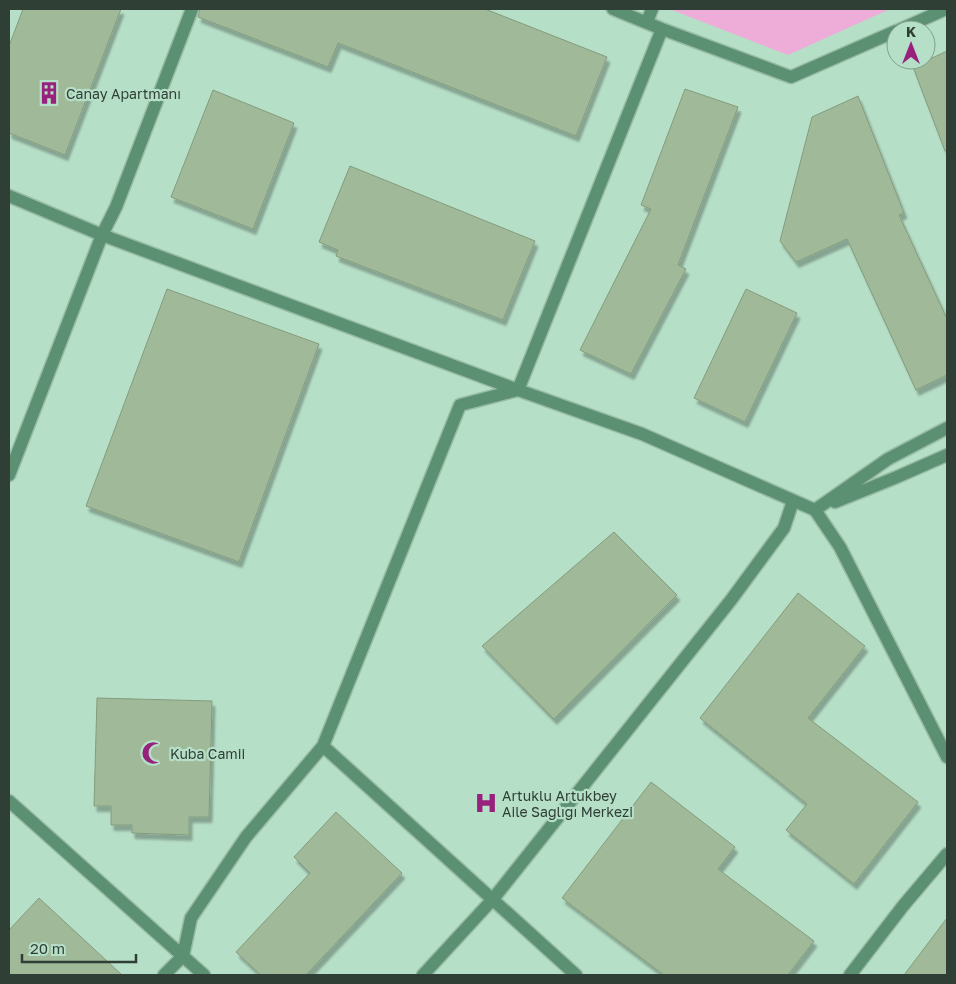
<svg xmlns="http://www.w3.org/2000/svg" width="956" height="984" viewBox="0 0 956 984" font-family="'Golos Text',sans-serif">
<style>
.green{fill:#edadd8}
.building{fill:#a0b999;stroke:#839c7c;filter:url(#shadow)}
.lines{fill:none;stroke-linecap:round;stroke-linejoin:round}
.minor-casing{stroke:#98bca7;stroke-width:15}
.minor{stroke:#5c9073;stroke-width:12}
.labels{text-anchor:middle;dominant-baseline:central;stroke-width:4.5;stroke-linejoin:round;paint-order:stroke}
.poi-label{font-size:14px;fill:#2f3f36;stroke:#b6dfc7;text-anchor:start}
</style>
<defs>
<filter id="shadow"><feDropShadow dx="3" dy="5.5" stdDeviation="1" flood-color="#0004"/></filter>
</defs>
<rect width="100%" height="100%" fill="#b6dfc7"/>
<path class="green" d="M 673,9 L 890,9 L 788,55 L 672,10 Z"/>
<path class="building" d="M 23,9 L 121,9 L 65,155 L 9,133 L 9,46 Z
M 200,9 L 485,9 L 607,57 L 576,136 L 338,43 L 328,67 L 198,17 Z
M 947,51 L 947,151 L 945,151 L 913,67 Z
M 685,89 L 738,107 L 678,265 L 686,269 L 631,374 L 580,350 L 651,209 L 641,205 Z
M 213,90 L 294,123 L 253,229 L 171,197 Z
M 858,96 L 904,213 L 899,215 L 947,319 L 947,375 L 916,390 L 847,239 L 796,262 L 780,241 L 812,117 Z
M 350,166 L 535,241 L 503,320 L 336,256 L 338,250 L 319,242 Z
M 167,289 L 319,344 L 239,562 L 86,506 Z
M 746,289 L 797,313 L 745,422 L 694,398 Z
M 614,532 L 677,595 L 554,719 L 482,646 Z
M 798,593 L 865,646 L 808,718 L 918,802 L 854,884 L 786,830 L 807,804 L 700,718 Z
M 97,698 L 212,701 L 209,817 L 189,817 L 189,835 L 132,833 L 132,825 L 111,825 L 111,806 L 94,806 Z
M 651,782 L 735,847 L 718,869 L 814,941 L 788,975 L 664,975 L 562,898 Z
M 336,812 L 402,873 L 306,975 L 261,975 L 236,952 L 310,873 L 294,857 Z
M 39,898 L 122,975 L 9,975 L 9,930 Z
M 947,918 L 947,975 L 904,975 Z"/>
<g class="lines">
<defs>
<path id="minor" d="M 613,9 L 662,29 L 791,77 L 896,31
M 647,22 L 652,9
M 899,30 L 946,9
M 9,196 L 102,235 L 518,390 L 642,434 L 815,510 L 840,547 L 947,757
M 9,475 L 102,235 L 116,207 L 192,9
M 835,502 L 897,477 L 947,455
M 815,510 L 888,459 L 947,428
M 323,746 L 576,975
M 9,801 L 204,975
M 164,975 L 183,956 L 191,918 L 246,837 L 323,746 L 460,405 L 518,390 L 662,29
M 423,975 L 493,899 L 731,600 L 784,528 L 793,501
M 850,975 L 903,906 L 947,854"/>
</defs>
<use href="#minor" class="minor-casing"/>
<use href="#minor" class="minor"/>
</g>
<defs>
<symbol id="building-bare" viewBox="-9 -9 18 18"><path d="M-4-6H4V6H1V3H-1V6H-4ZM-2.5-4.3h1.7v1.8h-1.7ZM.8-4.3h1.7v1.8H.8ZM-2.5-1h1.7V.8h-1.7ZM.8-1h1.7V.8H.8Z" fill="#97217c" stroke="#b6dfc7" stroke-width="2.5" paint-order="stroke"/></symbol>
<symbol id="mosque-bare" viewBox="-9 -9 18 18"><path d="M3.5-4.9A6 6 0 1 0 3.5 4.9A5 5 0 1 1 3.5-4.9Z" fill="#97217c" stroke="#b6dfc7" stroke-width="2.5" paint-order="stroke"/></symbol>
<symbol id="hospital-bare" viewBox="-9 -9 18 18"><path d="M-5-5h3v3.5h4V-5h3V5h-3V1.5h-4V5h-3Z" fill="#97217c" stroke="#b6dfc7" stroke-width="2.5" paint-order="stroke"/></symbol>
</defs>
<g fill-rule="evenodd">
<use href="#building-bare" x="33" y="77" width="32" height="32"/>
<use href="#mosque-bare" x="137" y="737" width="32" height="32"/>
<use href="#hospital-bare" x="470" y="787" width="32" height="32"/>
</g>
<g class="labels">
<g class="poi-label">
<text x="66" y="93">Canay Apartmanı</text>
<text x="170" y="753">Kuba Camii</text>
<text x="502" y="795">Artuklu Artukbey<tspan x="502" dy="16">Aile Sağlığı Merkezi</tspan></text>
</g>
</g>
<rect width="956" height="984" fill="none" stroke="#2f3f36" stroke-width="20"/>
<g transform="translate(911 45)"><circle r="24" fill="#b6dfc7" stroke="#809f8d"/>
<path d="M0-4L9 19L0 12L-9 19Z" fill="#97217c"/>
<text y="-8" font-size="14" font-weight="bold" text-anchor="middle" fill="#2f3f36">K</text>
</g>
<path d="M22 954v8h114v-8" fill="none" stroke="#2f3f36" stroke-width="2.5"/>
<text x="30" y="954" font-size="15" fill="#2f3f36" stroke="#b6dfc7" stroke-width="4" paint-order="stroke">20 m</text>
</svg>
